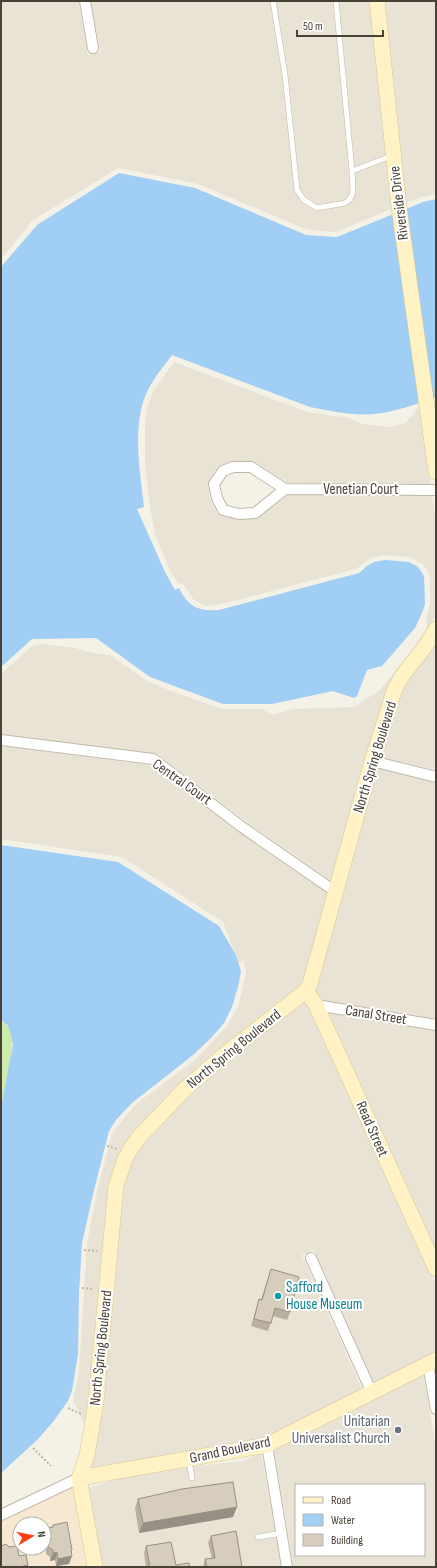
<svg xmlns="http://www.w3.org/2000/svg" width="437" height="1568" viewBox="0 0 437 1568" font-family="'Sofia Sans Condensed',sans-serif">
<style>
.residential{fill:#e8e3d5;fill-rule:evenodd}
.commercial{fill:#f7e9d1;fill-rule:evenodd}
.green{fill:#cdebad}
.water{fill:#a0cef4}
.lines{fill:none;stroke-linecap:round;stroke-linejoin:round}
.lane-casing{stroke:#c0b9a9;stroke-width:6}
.street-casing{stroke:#c0b9a9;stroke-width:12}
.secondary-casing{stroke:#d7c794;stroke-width:16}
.path{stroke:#c3b699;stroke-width:2;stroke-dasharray:2 2;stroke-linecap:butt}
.lane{stroke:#fff;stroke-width:5}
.street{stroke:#fff;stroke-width:10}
.secondary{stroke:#fff3c6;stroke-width:15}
.wall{fill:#b9b0a2}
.shaded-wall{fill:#969084}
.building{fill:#d7cdbc;stroke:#969084}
.culture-dot{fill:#0f9aa8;stroke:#fff;stroke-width:1.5}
.worship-dot{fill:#6b7280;stroke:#fff;stroke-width:1.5}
.labels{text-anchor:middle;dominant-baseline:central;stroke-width:4;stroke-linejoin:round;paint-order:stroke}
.street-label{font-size:15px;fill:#484135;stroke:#fff}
.culture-label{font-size:15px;fill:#0d838f;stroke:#fff;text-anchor:start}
.worship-label{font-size:15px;fill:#5b616d;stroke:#fff;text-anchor:end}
</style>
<rect width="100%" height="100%" fill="#f4f1e7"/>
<path class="residential" d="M 1,1 L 78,1 L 88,55 L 100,52 L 91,1 L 371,1 L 392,209 L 336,232 L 308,230 L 198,184 L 118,168 L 30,222 L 28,227 L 1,259 Z
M 384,1 L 436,1 L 436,194 L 422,197 L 405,203 Z
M 174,362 L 307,412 L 349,418 L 363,424 L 388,427 L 404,424 L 414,414 L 416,409 L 421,408 L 431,484 L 288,483 L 255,462 L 234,461 L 217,468 L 209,480 L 208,485 L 210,500 L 217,513 L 221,516 L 240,520 L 259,517 L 288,495 L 432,495 L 436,520 L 436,616 L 421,641 L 397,673 L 332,881 L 247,822 L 157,754 L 1,734 L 1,674 L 32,646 L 43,644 L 75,648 L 93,653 L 110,655 L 147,681 L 171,691 L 222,709 L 262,709 L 273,715 L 293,709 L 354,707 L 380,690 L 410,653 L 427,628 L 426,619 L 430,604 L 430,575 L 423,564 L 409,557 L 384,555 L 371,558 L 356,569 L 218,605 L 205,606 L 193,599 L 183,584 L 178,583 L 170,570 L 155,535 L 150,507 L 145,466 L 145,423 L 147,408 L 154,390 Z
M 436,641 L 436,770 L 380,757 L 401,693 L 408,679 Z
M 1,746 L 150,765 L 238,831 L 328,894 L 304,982 L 301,987 L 125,1145 L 86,1427 L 73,1401 L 79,1371 L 87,1243 L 97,1192 L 112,1133 L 136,1104 L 196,1059 L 227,1026 L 238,1007 L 246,973 L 244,960 L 239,962 L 223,922 L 122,857 L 1,839 Z
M 377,768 L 436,783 L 436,1019 L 320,1000 L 314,990 L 342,894 L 345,891 L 343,889 Z
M 304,1000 L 309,1006 L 308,1010 L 311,1010 L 436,1285 L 436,1353 L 421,1359 L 421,1361 L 375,1385 L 314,1250 L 302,1255 L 363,1391 L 265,1440 L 88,1471 L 123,1187 L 131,1161 L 145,1139 L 190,1092 L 233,1055 Z
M 327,1013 L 436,1031 L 436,1253 Z
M 423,1373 L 436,1447 L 436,1567 L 294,1567 L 274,1448 ZM 296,1485 L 424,1485 L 424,1555 L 296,1555 Z
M 261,1452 L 281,1567 L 102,1567 L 88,1488 L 128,1476 L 176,1468 L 245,1461 Z"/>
<path class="commercial" d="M 74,1487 L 88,1567 L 1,1567 L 1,1522 ZM 20,1524 L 44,1524 L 44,1548 L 20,1548 Z"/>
<path class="green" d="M 1,1020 C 5,1024 9,1027 11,1032 C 16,1048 4,1090 1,1107 Z"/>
<path class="water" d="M 119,173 L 195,188 L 306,235 L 337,237 L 423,202 L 436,199 L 436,397 C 416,404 395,412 374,414 C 353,416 330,411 310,407 L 172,355 C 163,367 152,380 146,394 C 132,427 140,472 144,507 L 137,509 L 165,572 L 175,590 L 179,588 C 188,606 198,612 219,610 L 359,573 L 367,566 L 374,562 L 385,560 L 409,562 L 418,567 L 424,576 L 425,604 L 422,613 L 415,628 L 382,666 L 367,670 L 357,696 L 354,698 L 333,691 L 272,704 L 223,704 L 150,677 L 96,638 L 32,639 L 1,667 L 1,267 L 37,225 Z
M 1,845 L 118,862 L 219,926 L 236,955 L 241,971 L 238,987 L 232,1007 L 224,1023 L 211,1038 L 193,1055 L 132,1103 L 116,1120 L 109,1131 L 93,1194 L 82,1243 L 79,1293 L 78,1354 L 72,1391 L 68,1401 L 53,1422 L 37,1440 L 1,1473 L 1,1107 L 13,1045 L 10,1031 L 7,1025 L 1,1020 Z"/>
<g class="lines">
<defs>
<path id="lane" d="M 273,1 L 285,75 L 297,190 L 304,200 L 317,208 L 345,203 C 357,197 352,183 352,171
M 336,1 L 352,171 L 391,156
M 189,1461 L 192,1478
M 258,1537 L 282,1533"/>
<path id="street" d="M 85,1 L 93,48
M 285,489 L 255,513 L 239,514 L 223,510 L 217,498 L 214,484 L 223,471 L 233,467 L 251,467 L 285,489 L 436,490
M 1,740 L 153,759 L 242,827 L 336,892
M 372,761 L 436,777
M 316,1005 L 436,1025
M 311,1258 L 372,1393
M 428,1364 L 436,1409
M 267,1445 L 287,1567
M 1,1515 L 79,1478"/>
<path id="secondary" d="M 377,1 L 399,207 L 436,472
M 306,991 L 316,1005 L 436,1269
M 79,1478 L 267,1445 L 436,1360
M 95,1567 L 79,1478 L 87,1455 L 96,1402 L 116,1186 L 125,1159 L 131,1148 L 140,1136 L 186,1088 L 229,1051 L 306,991 L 310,984 L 372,761 L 394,691 L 402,676 L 427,644 L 436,629"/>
</defs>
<use href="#lane" class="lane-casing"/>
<use href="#street" class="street-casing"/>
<use href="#secondary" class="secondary-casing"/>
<path class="path" d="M 107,1146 L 117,1149
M 84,1250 L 97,1251
M 82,1288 L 94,1289
M 68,1408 L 81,1414
M 33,1448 L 51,1466"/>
<use href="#lane" class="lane"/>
<use href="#street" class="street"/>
<use href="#secondary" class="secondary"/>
</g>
<path class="wall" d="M 271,1269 L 290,1312 L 287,1320 L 273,1316 L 268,1331 L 251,1326 L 259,1299 L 261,1300 Z
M 138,1499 L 233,1517 L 139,1533 L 135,1508 Z
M 53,1525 L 72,1550 L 69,1564 L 56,1566 L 55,1560 L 50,1561 L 50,1557 L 46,1554 L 46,1548 L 44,1536 L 47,1528 L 52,1527 Z
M 211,1536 L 242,1567 L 203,1567 L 205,1559 L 212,1558 L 208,1543 Z
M 146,1546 L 176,1565 L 190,1567 L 146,1567 L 144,1553 Z"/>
<path class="shaded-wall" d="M 237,1507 L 233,1517 L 139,1533 L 143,1523 Z
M 72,1550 L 70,1557 L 72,1556 L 69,1564 L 56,1566 L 58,1559 L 71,1551 Z
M 57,1552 L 55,1560 L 50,1561 L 53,1553 Z
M 28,1565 L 27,1567 L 22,1567 L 23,1566 Z"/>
<path class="building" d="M 271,1269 L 299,1277 L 290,1312 L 275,1308 L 271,1323 L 254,1319 L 259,1299 L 262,1300 Z
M 233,1482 L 237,1507 L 143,1523 L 138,1499 L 182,1489 Z
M 67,1522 L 72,1550 L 71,1551 L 72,1556 L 58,1559 L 57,1552 L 53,1553 L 53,1550 L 48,1547 L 49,1540 L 47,1528 L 53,1527 L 53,1525 Z
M 236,1531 L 242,1567 L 207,1567 L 205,1559 L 215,1558 L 211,1536 Z
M 171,1542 L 176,1565 L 189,1563 L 190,1567 L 150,1567 L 146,1546 Z
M 6,1544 L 9,1547 L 17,1546 L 19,1556 L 26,1555 L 28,1565 L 23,1566 L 23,1567 L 1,1567 L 1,1546 Z"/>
<circle class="culture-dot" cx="278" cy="1296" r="4"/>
<circle class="worship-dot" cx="398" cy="1430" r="4"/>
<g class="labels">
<g class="street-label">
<text transform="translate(399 203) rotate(-97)">Riverside Drive</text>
<text x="361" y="489">Venetian Court</text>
<text transform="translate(375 757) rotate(-73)">North Spring Boulevard</text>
<text transform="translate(182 782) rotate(35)">Central Court</text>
<text transform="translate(376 1015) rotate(9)">Canal Street</text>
<text transform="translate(234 1049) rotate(-39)">North Spring Boulevard</text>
<text transform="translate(372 1129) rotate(66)">Read Street</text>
<text transform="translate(101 1348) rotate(-84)">North Spring Boulevard</text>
<text transform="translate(230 1450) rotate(-12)">Grand Boulevard</text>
</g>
<g class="culture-label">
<text x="286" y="1287">Safford<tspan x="286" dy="17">House Museum</tspan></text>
</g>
<g class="worship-label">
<text x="390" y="1421">Unitarian<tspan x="390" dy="17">Universalist Church</tspan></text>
</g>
</g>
<rect width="437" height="1568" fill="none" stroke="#484135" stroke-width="4"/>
<rect x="295" y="1484" width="130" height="72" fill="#ffffff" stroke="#b6b3ae"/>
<rect x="303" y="1497" width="20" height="6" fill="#fff3c6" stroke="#b6b3ae"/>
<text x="331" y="1504" font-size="12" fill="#484135">Road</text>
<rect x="303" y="1514" width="20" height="12" fill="#a0cef4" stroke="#b6b3ae"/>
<text x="331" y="1524" font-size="12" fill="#484135">Water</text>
<rect x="303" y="1534" width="20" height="12" fill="#d7cdbc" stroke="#b6b3ae"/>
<text x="331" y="1544" font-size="12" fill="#484135">Building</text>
<g transform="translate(32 1536) rotate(80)"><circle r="19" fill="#ffffff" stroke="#b6b3ae"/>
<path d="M0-3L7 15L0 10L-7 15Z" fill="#ff4013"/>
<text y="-6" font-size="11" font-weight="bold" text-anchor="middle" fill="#484135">N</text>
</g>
<path d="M297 30v6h86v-6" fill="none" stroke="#484135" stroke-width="2"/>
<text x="303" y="30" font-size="12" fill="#484135" stroke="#ffffff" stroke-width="3" paint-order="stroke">50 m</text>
</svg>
